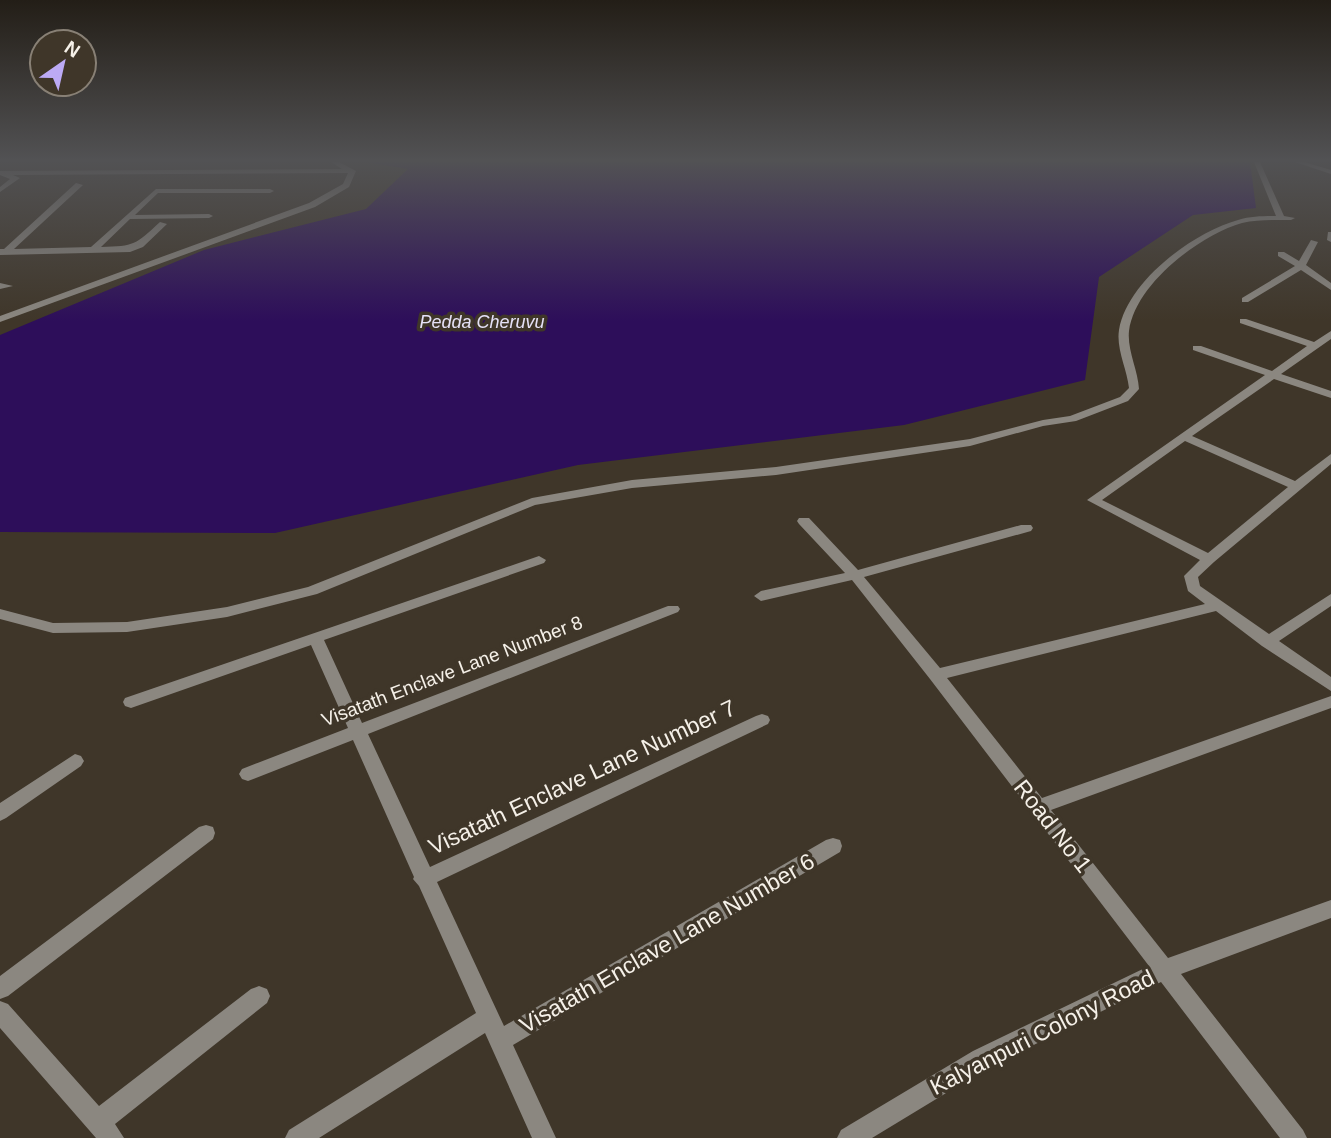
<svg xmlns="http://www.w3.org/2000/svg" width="1331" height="1138" viewBox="0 0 1331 1138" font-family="Helvetica,sans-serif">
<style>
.water{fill:#2d0e5a}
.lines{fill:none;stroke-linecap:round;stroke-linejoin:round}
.minor{fill:#8b8780;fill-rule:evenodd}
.labels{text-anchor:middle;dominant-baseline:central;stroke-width:7;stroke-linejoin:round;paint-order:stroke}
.far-water-label{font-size:18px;font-style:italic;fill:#e5e1f7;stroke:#3f3629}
.street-label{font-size:19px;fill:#f5f0e8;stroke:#3f3629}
.near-street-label{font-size:23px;fill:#f5f0e8;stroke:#3f3629}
</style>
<rect width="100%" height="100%" fill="#3f3629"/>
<path class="water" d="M 366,162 L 1250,162 L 1256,208 L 1193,215 L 1099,277 L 1085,380 L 904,425 L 578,465 L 275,533 L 0,532 L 0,335 L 204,250 L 366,209 L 408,169 Z"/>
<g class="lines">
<path class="minor" d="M 331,162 L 339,162 L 356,171 L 349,187 L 315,207 L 0,322 L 0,316 L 309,203 L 343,184 L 348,173 L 13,175 L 20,178 L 0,192 L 0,187 L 10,179 L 0,175 L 0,171 L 342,169 Z
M 1254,162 L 1260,162 L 1284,216 L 1295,218 L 1291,220 C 1275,220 1258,219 1242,223 C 1200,235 1135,284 1129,331 C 1127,350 1138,370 1139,389 L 1128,401 L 1076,421 L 1043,426 L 970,446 L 776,475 L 632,488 L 535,505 L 317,594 L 227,617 L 127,632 L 53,633 L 0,619 L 0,609 L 53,623 L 127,622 L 227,607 L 308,587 L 532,498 L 632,480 L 776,467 L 970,439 L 1043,420 L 1070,416 L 1120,397 L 1129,388 C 1127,369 1116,349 1119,330 C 1127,281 1194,232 1238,220 C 1251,216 1263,216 1276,216 Z
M 1295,162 L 1304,162 L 1331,170 L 1331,174 Z
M 76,183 L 83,185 L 14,249 L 91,247 L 156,189 L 270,189 L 274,191 L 270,193 L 158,193 L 135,215 L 209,214 L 213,216 L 209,218 L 130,219 L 101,247 C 135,246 135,245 160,222 L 167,224 L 143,247 L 130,252 L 0,255 L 0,249 L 4,249 Z
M 1328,232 L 1331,232 L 1331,242 L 1327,240 Z
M 1311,240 L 1318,242 L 1306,265 L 1331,283 L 1331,290 L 1301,270 L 1248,302 L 1242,302 L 1242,298 L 1295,266 L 1278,256 L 1278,252 L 1284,252 L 1299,261 Z
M 0,283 L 13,286 L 0,289 Z
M 1240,319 L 1246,319 L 1314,342 L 1331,331 L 1331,339 L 1281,374 L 1331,391 L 1331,398 L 1274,379 L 1192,436 L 1295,481 L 1331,454 L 1331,464 L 1214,562 L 1198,577 L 1200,586 L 1269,634 L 1331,594 L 1331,606 L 1279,641 L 1331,677 L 1331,691 L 1262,646 L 1216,611 L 947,678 L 1042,798 L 1331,696 L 1331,708 L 1051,810 L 1168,958 L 1331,900 L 1331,918 L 1181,974 L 1303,1130 L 1307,1138 L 1280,1138 L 1161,982 L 989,1067 L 872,1138 L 837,1138 L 841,1130 L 973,1051 L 1149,966 L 930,679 L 852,580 L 761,601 L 754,596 L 761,591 L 845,573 L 799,524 L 797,521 L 799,518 L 809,518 L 858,570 L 1021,525 L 1031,525 L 1033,528 L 1031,531 L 864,577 L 940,668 L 1205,604 L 1188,591 L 1184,576 L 1200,560 L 1087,500 L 1265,375 L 1193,350 L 1193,346 L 1201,346 L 1272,371 L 1307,346 L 1240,323 ZM 1185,441 L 1288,487 L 1208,553 L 1102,500 Z
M 539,556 L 546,560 L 544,563 L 324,640 L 362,723 L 668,606 L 678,606 L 680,609 L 678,612 L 368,734 L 430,867 L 756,716 L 762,714 L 768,716 L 770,720 L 768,724 L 437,882 L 504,1026 L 826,840 L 833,838 L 840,840 L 842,846 L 840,852 L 513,1045 L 556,1138 L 532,1138 L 485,1033 L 319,1138 L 285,1138 L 289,1130 L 476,1013 L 419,886 L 413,879 L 414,877 L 353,740 L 248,781 L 242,779 L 239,774 L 242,769 L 348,728 L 311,645 L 131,708 L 125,706 L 123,702 L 125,698 Z
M 75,754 L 81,756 L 84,761 L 81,766 L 6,818 L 0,821 L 0,803 Z
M 206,825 L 213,827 L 215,833 L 213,839 L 8,996 L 0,999 L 0,976 L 199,827 Z
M 259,986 L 267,989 L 270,996 L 267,1003 L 115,1124 L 124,1138 L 96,1138 L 0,1028 L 0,1001 L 8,1004 L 99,1106 L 251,989 Z"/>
</g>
<linearGradient id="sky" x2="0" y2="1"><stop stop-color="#231e17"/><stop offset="0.5" stop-color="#525254"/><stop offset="1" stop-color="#525254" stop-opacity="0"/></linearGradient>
<rect width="1331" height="321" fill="url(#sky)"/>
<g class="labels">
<g class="far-water-label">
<text x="482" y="322">Pedda Cheruvu</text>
</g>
<g class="street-label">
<text transform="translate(452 671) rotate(-21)">Visatath Enclave Lane Number 8</text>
</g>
<g class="near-street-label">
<text transform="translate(582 777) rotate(-25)">Visatath Enclave Lane Number 7</text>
<text transform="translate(1053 826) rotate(52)">Road No 1</text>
<text transform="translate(667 943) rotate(-30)">Visatath Enclave Lane Number 6</text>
<text transform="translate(1042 1032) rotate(-27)">Kalyanpuri Colony Road</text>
</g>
</g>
<g transform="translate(63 63) rotate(34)"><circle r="33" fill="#3f3629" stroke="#888075" stroke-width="2"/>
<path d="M0-5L12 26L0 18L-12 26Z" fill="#bcaaf5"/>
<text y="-10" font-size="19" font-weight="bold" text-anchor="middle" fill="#f5f0e8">N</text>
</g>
</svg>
